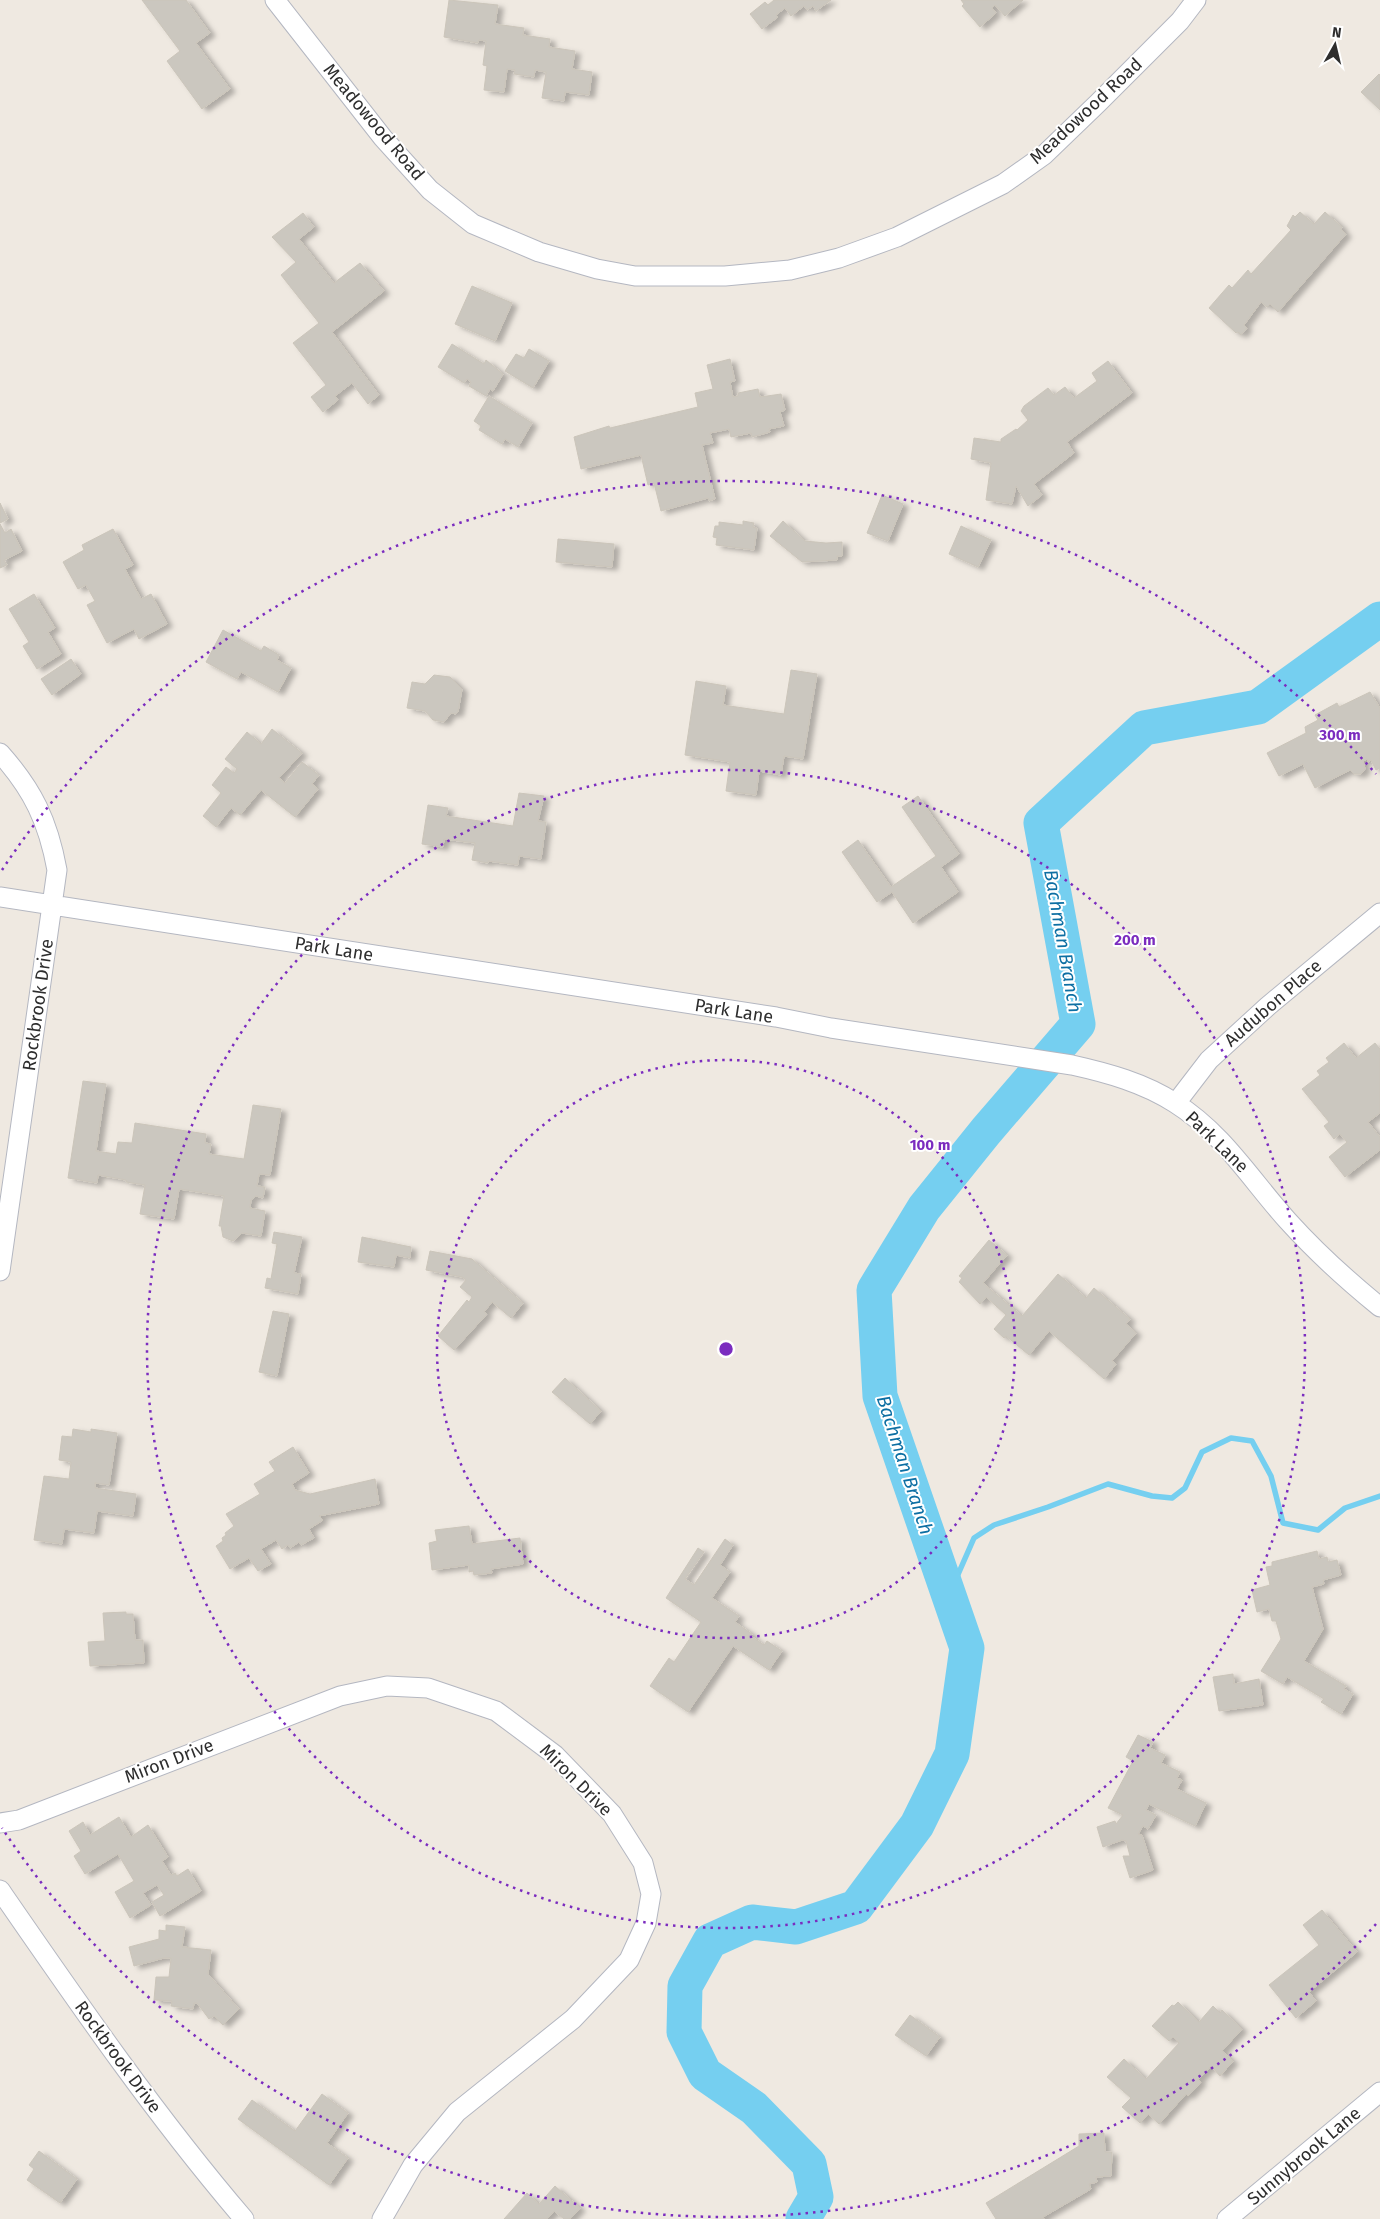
<svg xmlns="http://www.w3.org/2000/svg" width="1380" height="2219" viewBox="0 0 1380 2219" font-family="'Fira Sans',sans-serif">
<style>
.lines{fill:none;stroke-linecap:round;stroke-linejoin:round}
.stream{stroke:#75cff0;stroke-width:5.5}
.river{stroke:#75cff0;stroke-width:35}
.building{fill:#cbc7bf;stroke:#cbc5ba;filter:url(#shadow)}
.minor-casing{stroke:#b4b7c1;stroke-width:21}
.minor{stroke:#fff;stroke-width:19}
.ring{fill:none;stroke:#7b2cbf;stroke-width:2.5;stroke-dasharray:2.5 5}
.labels{text-anchor:middle;dominant-baseline:central;stroke-width:4;stroke-linejoin:round;paint-order:stroke}
.street-label{font-size:18px;fill:#2e2e2e;stroke:#fff}
.water-label{font-size:19px;font-style:italic;fill:#0d6fa3;stroke:#fff}
.centre{fill:#7b2cbf;stroke:#fff;stroke-width:2.5}
.ring-label{font-size:15px;text-anchor:middle;font-weight:bold;fill:#7b2cbf;stroke:#fff;stroke-width:4;stroke-linejoin:round;paint-order:stroke}
</style>
<defs>
<filter id="shadow"><feDropShadow dx="5.5" dy="3" stdDeviation="2.5" flood-color="#0004"/></filter>
</defs>
<rect width="100%" height="100%" fill="#efe9e1"/>
<g class="lines">
<path class="stream" d="M 949,1595 L 974,1538 L 994,1525 L 1048,1507 L 1108,1484 L 1152,1496 L 1172,1498 L 1185,1488 L 1202,1452 L 1231,1438 L 1252,1441 L 1271,1476 L 1283,1523 L 1318,1530 L 1345,1508 L 1380,1496"/>
<path class="river" d="M 803,2219 L 816,2197 L 809,2164 L 754,2108 L 705,2074 L 684,2032 L 685,1986 L 710,1941 L 752,1922 L 796,1927 L 856,1907 L 917,1825 L 952,1754 L 967,1648 L 880,1396 L 874,1290 L 924,1208 L 986,1131 L 1078,1024 L 1041,823 L 1144,728 L 1258,707 L 1380,619"/>
</g>
<path class="building" d="M 142,0 L 186,0 L 210,33 L 196,43 L 230,89 L 202,109 L 167,61 L 180,51 Z
M 449,0 L 498,5 L 495,24 L 524,28 L 523,35 L 550,39 L 549,47 L 575,51 L 572,69 L 592,72 L 589,95 L 565,92 L 564,101 L 542,98 L 546,72 L 535,70 L 534,77 L 514,74 L 515,70 L 507,69 L 504,92 L 484,90 L 487,66 L 483,65 L 486,41 L 479,40 L 478,43 L 444,37 Z
M 774,0 L 831,0 L 816,11 L 813,6 L 807,10 L 804,6 L 791,16 L 785,8 L 776,15 L 778,17 L 762,29 L 750,14 L 765,2 L 768,5 Z
M 961,0 L 1023,0 L 1005,16 L 995,5 L 992,8 L 996,13 L 980,27 L 962,6 L 964,4 Z
M 1379,74 L 1380,75 L 1380,110 L 1361,92 Z
M 1300,212 L 1314,224 L 1325,212 L 1342,227 L 1341,229 L 1346,234 L 1278,312 L 1270,304 L 1267,307 L 1261,302 L 1244,325 L 1247,328 L 1241,335 L 1238,332 L 1236,333 L 1209,308 L 1229,285 L 1232,288 L 1248,270 L 1251,274 L 1291,230 L 1287,226 L 1293,215 L 1295,217 Z
M 303,213 L 314,227 L 299,239 L 334,283 L 360,263 L 384,291 L 332,332 L 379,395 L 368,404 L 352,383 L 335,396 L 338,400 L 323,412 L 311,397 L 326,385 L 293,343 L 319,323 L 281,275 L 296,262 L 272,237 Z
M 472,286 L 512,303 L 495,341 L 455,324 Z
M 452,344 L 484,364 L 486,360 L 503,374 L 493,391 L 490,389 L 486,396 L 469,386 L 471,382 L 467,379 L 464,383 L 438,367 Z
M 529,349 L 549,361 L 533,388 L 505,371 L 516,354 L 524,358 Z
M 730,359 L 735,381 L 730,382 L 733,397 L 738,396 L 738,393 L 758,389 L 760,397 L 781,394 L 785,410 L 780,412 L 784,426 L 769,429 L 770,432 L 752,437 L 751,433 L 731,437 L 729,429 L 710,433 L 713,443 L 702,445 L 715,499 L 709,501 L 708,498 L 661,511 L 654,483 L 648,485 L 641,455 L 581,469 L 574,437 L 609,426 L 610,428 L 698,407 L 695,393 L 713,389 L 707,365 Z
M 1108,361 L 1132,393 L 1067,442 L 1074,453 L 1034,484 L 1042,495 L 1028,506 L 1016,486 L 1012,504 L 986,500 L 991,463 L 971,459 L 974,438 L 1001,442 L 1001,439 L 1016,429 L 1017,430 L 1028,420 L 1021,411 L 1024,406 L 1048,388 L 1054,395 L 1065,387 L 1074,398 L 1097,381 L 1092,373 Z
M 489,396 L 532,423 L 518,447 L 505,439 L 502,444 L 479,430 L 481,426 L 474,421 Z
M 882,495 L 903,504 L 888,541 L 867,533 Z
M 0,503 L 8,519 L 0,523 Z
M 743,521 L 754,523 L 753,527 L 757,528 L 754,550 L 716,545 L 717,538 L 713,537 L 715,526 L 719,526 L 719,522 L 743,525 Z
M 783,521 L 805,541 L 826,543 L 842,542 L 842,556 L 837,556 L 837,560 L 802,562 L 770,536 Z
M 0,524 L 5,533 L 11,529 L 22,551 L 4,560 L 7,565 L 0,568 Z
M 961,526 L 991,540 L 978,567 L 949,554 Z
M 113,529 L 133,565 L 125,569 L 141,599 L 151,594 L 167,624 L 139,639 L 134,629 L 107,643 L 87,605 L 95,601 L 86,585 L 78,589 L 63,562 L 84,550 L 82,545 Z
M 558,539 L 614,544 L 612,567 L 556,562 Z
M 34,594 L 55,628 L 48,632 L 61,654 L 37,669 L 23,646 L 29,642 L 9,609 Z
M 223,630 L 261,651 L 264,646 L 279,655 L 277,660 L 291,668 L 278,692 L 241,672 L 237,679 L 206,662 Z
M 71,659 L 81,674 L 52,695 L 41,679 Z
M 791,670 L 817,674 L 803,759 L 784,756 L 781,775 L 759,771 L 756,795 L 726,791 L 730,762 L 685,755 L 696,681 L 726,686 L 723,705 L 784,714 Z
M 434,675 L 450,677 L 462,689 L 458,712 L 456,714 L 451,713 L 444,722 L 433,720 L 425,711 L 407,708 L 412,682 L 425,684 Z
M 1370,692 L 1380,708 L 1380,768 L 1376,770 L 1371,760 L 1368,762 L 1367,759 L 1363,761 L 1365,769 L 1361,774 L 1354,774 L 1350,770 L 1315,788 L 1303,764 L 1279,776 L 1267,753 L 1306,733 L 1305,727 L 1318,720 L 1315,715 L 1337,703 L 1339,707 Z
M 272,729 L 302,753 L 279,778 L 285,783 L 302,762 L 319,775 L 312,784 L 318,789 L 295,817 L 261,790 L 240,815 L 231,808 L 216,827 L 203,816 L 221,793 L 212,785 L 226,767 L 234,773 L 237,769 L 225,759 L 247,732 L 261,744 Z
M 519,793 L 544,796 L 538,821 L 546,822 L 541,859 L 519,856 L 518,865 L 488,861 L 488,863 L 472,860 L 475,843 L 444,839 L 443,847 L 422,844 L 428,805 L 448,808 L 446,816 L 513,826 Z
M 918,796 L 959,854 L 941,867 L 958,892 L 913,923 L 892,892 L 877,902 L 842,852 L 858,840 L 891,887 L 936,856 L 902,807 Z
M 1344,1043 L 1356,1058 L 1375,1043 L 1380,1049 L 1380,1113 L 1368,1122 L 1380,1137 L 1380,1150 L 1345,1177 L 1329,1157 L 1347,1142 L 1340,1134 L 1334,1139 L 1324,1126 L 1329,1122 L 1302,1089 L 1320,1075 L 1317,1071 L 1329,1062 L 1326,1058 Z
M 83,1081 L 106,1084 L 96,1151 L 116,1154 L 118,1142 L 132,1143 L 135,1123 L 206,1134 L 205,1143 L 211,1144 L 209,1154 L 244,1159 L 253,1105 L 281,1109 L 270,1175 L 259,1174 L 257,1186 L 265,1187 L 263,1198 L 256,1196 L 251,1200 L 250,1208 L 265,1211 L 261,1236 L 242,1233 L 233,1241 L 223,1237 L 221,1226 L 219,1226 L 224,1196 L 179,1189 L 174,1219 L 140,1214 L 145,1185 L 126,1182 L 126,1180 L 98,1175 L 97,1183 L 68,1178 Z
M 274,1232 L 302,1237 L 294,1273 L 301,1274 L 298,1294 L 265,1288 L 267,1278 L 271,1279 L 277,1244 L 272,1243 Z
M 362,1237 L 411,1247 L 410,1258 L 396,1255 L 394,1267 L 358,1262 Z
M 989,1240 L 1007,1255 L 983,1283 L 1022,1316 L 1058,1274 L 1086,1298 L 1094,1288 L 1130,1319 L 1126,1324 L 1136,1333 L 1112,1361 L 1116,1364 L 1104,1379 L 1049,1331 L 1029,1355 L 1006,1336 L 1004,1338 L 994,1329 L 1006,1315 L 986,1297 L 980,1304 L 959,1282 L 962,1278 L 959,1276 Z
M 430,1251 L 472,1259 L 523,1303 L 511,1318 L 492,1302 L 484,1312 L 487,1314 L 454,1350 L 438,1336 L 467,1300 L 469,1302 L 472,1297 L 460,1287 L 466,1280 L 462,1277 L 426,1270 Z
M 273,1311 L 289,1314 L 277,1376 L 259,1372 Z
M 565,1378 L 601,1411 L 590,1424 L 552,1392 Z
M 73,1429 L 91,1432 L 91,1429 L 117,1433 L 109,1485 L 95,1483 L 95,1488 L 136,1494 L 133,1516 L 97,1511 L 94,1533 L 64,1529 L 62,1544 L 34,1540 L 44,1476 L 69,1479 L 71,1462 L 59,1460 L 62,1436 L 72,1437 Z
M 293,1447 L 309,1473 L 292,1484 L 295,1490 L 310,1494 L 375,1479 L 379,1504 L 319,1516 L 323,1520 L 309,1529 L 314,1538 L 301,1545 L 299,1542 L 290,1548 L 288,1545 L 282,1549 L 276,1540 L 261,1549 L 271,1564 L 258,1571 L 249,1558 L 230,1569 L 216,1546 L 223,1541 L 222,1538 L 226,1535 L 225,1533 L 234,1526 L 226,1514 L 260,1494 L 254,1484 L 275,1471 L 269,1462 Z
M 469,1526 L 472,1544 L 520,1538 L 523,1564 L 491,1569 L 492,1573 L 474,1575 L 473,1571 L 469,1572 L 469,1565 L 432,1570 L 429,1543 L 437,1541 L 435,1530 Z
M 725,1539 L 733,1545 L 720,1565 L 730,1572 L 712,1598 L 739,1616 L 735,1622 L 752,1634 L 751,1636 L 764,1645 L 767,1641 L 782,1651 L 769,1670 L 733,1646 L 688,1712 L 650,1686 L 669,1658 L 674,1662 L 701,1622 L 666,1598 L 698,1548 L 704,1552 L 685,1579 L 694,1585 Z
M 1317,1551 L 1319,1559 L 1327,1557 L 1328,1562 L 1337,1560 L 1341,1575 L 1323,1580 L 1324,1584 L 1312,1587 L 1323,1629 L 1304,1661 L 1346,1686 L 1344,1689 L 1353,1694 L 1341,1714 L 1321,1702 L 1324,1699 L 1287,1677 L 1283,1684 L 1261,1671 L 1281,1639 L 1276,1621 L 1272,1621 L 1269,1609 L 1257,1612 L 1252,1590 L 1270,1585 L 1266,1567 L 1272,1566 L 1272,1562 Z
M 126,1612 L 126,1614 L 133,1614 L 135,1640 L 143,1640 L 144,1663 L 90,1666 L 88,1642 L 105,1641 L 103,1613 Z
M 1233,1674 L 1234,1684 L 1259,1679 L 1263,1705 L 1219,1711 L 1213,1677 Z
M 1138,1735 L 1153,1742 L 1150,1748 L 1165,1755 L 1161,1763 L 1180,1772 L 1177,1778 L 1182,1780 L 1177,1789 L 1206,1803 L 1195,1826 L 1149,1804 L 1146,1810 L 1156,1815 L 1148,1829 L 1143,1826 L 1138,1834 L 1142,1835 L 1153,1870 L 1130,1878 L 1123,1856 L 1130,1856 L 1126,1841 L 1122,1840 L 1103,1847 L 1097,1827 L 1115,1821 L 1116,1824 L 1123,1815 L 1108,1808 L 1133,1761 L 1126,1757 Z
M 119,1817 L 131,1837 L 148,1825 L 168,1857 L 162,1861 L 171,1875 L 175,1873 L 177,1876 L 188,1869 L 201,1891 L 160,1916 L 152,1902 L 164,1895 L 157,1885 L 143,1893 L 151,1905 L 130,1918 L 115,1892 L 134,1881 L 118,1854 L 85,1874 L 74,1856 L 81,1851 L 69,1831 L 83,1822 L 90,1835 Z
M 1322,1910 L 1357,1952 L 1309,1992 L 1316,2001 L 1296,2018 L 1269,1985 L 1319,1945 L 1303,1925 Z
M 166,1925 L 185,1927 L 182,1947 L 211,1950 L 208,1974 L 239,2009 L 223,2025 L 214,2016 L 209,2019 L 197,2003 L 194,2003 L 193,2009 L 171,2006 L 172,2001 L 154,2000 L 156,1977 L 169,1977 L 171,1958 L 164,1958 L 134,1966 L 129,1947 L 159,1939 L 159,1930 L 166,1931 Z
M 1178,2002 L 1199,2022 L 1213,2006 L 1220,2013 L 1222,2010 L 1242,2029 L 1222,2051 L 1233,2061 L 1220,2076 L 1211,2066 L 1198,2080 L 1201,2082 L 1188,2096 L 1186,2094 L 1159,2124 L 1148,2114 L 1140,2123 L 1122,2107 L 1131,2098 L 1107,2077 L 1124,2059 L 1146,2079 L 1179,2043 L 1173,2037 L 1169,2041 L 1152,2026 L 1172,2005 L 1174,2006 Z
M 910,2015 L 940,2037 L 926,2056 L 895,2035 Z
M 322,2094 L 348,2113 L 327,2143 L 348,2158 L 329,2185 L 238,2119 L 252,2100 L 295,2131 Z
M 1104,2133 L 1105,2152 L 1112,2152 L 1111,2176 L 1096,2177 L 1097,2182 L 1089,2184 L 1091,2189 L 1043,2217 L 1045,2219 L 996,2219 L 986,2203 L 1079,2146 L 1079,2134 Z
M 39,2151 L 77,2179 L 60,2203 L 27,2180 L 34,2169 L 29,2165 Z
M 555,2186 L 580,2208 L 570,2219 L 564,2219 L 554,2211 L 547,2219 L 504,2219 L 527,2193 L 539,2204 Z"/>
<g class="lines">
<defs>
<path id="minor" d="M 275,0 L 383,138 L 430,190 L 473,224 L 539,252 L 597,269 L 635,276 L 725,276 L 790,270 L 839,258 L 897,237 L 1003,184 L 1044,155 L 1098,103 L 1180,21 L 1196,0
M 0,753 C 33,790 48,821 57,870 L 0,1271
M 0,897 L 776,1017 L 831,1028 L 1072,1065 C 1108,1073 1144,1083 1175,1103 C 1223,1133 1251,1180 1288,1221 C 1316,1252 1348,1281 1380,1307
M 1176,1103 L 1209,1060 L 1268,1006 L 1380,913
M 0,1823 L 19,1820 L 340,1696 L 387,1686 L 428,1688 L 496,1711 L 555,1755 L 612,1814 L 643,1863 L 651,1894 L 646,1923 L 629,1960 L 573,2019 L 457,2112 L 413,2165 L 382,2219
M 0,1890 C 78,2003 155,2115 244,2219
M 1227,2219 L 1380,2092"/>
</defs>
<use href="#minor" class="minor-casing"/>
<use href="#minor" class="minor"/>
</g>
<g class="ring">
<circle cx="726" cy="1349" r="289"/>
<circle cx="726" cy="1349" r="579"/>
<path d="M1376 1924A868 868 0 0 1 2 1828M2 870A868 868 0 0 1 1376 774"/>
</g>
<g class="labels">
<g class="street-label">
<text transform="translate(1086 111) rotate(-43)">Meadowood Road</text>
<text transform="translate(374 122) rotate(50)">Meadowood Road</text>
<text transform="translate(334 949) rotate(9)">Park Lane</text>
<text transform="translate(1273 1003) rotate(-41)">Audubon Place</text>
<text transform="translate(38 1005) rotate(-82)">Rockbrook Drive</text>
<text transform="translate(734 1011) rotate(9)">Park Lane</text>
<text transform="translate(1217 1142) rotate(44)">Park Lane</text>
<text transform="translate(169 1761) rotate(-21)">Miron Drive</text>
<text transform="translate(576 1780) rotate(45)">Miron Drive</text>
<text transform="translate(118 2057) rotate(54)">Rockbrook Drive</text>
<text transform="translate(1304 2156) rotate(-40)">Sunnybrook Lane</text>
</g>
<g class="water-label">
<text transform="translate(1063 941) rotate(80)">Bachman Branch</text>
<text transform="translate(905 1465) rotate(72)">Bachman Branch</text>
</g>
</g>
<circle cx="726" cy="1349" r="8" class="centre"/>
<g class="ring-label">
<text x="1340" y="740">300 m</text>
<text x="1135" y="945">200 m</text>
<text x="930" y="1150">100 m</text>
</g>
<g transform="translate(1335 45) rotate(8)" stroke="#ffffff" stroke-width="4" paint-order="stroke">
<path d="M0-4L9 19L0 12L-9 19Z" fill="#2e2e2e"/>
<text y="-8" font-size="14" font-weight="bold" text-anchor="middle" fill="#2e2e2e">N</text>
</g>
</svg>
